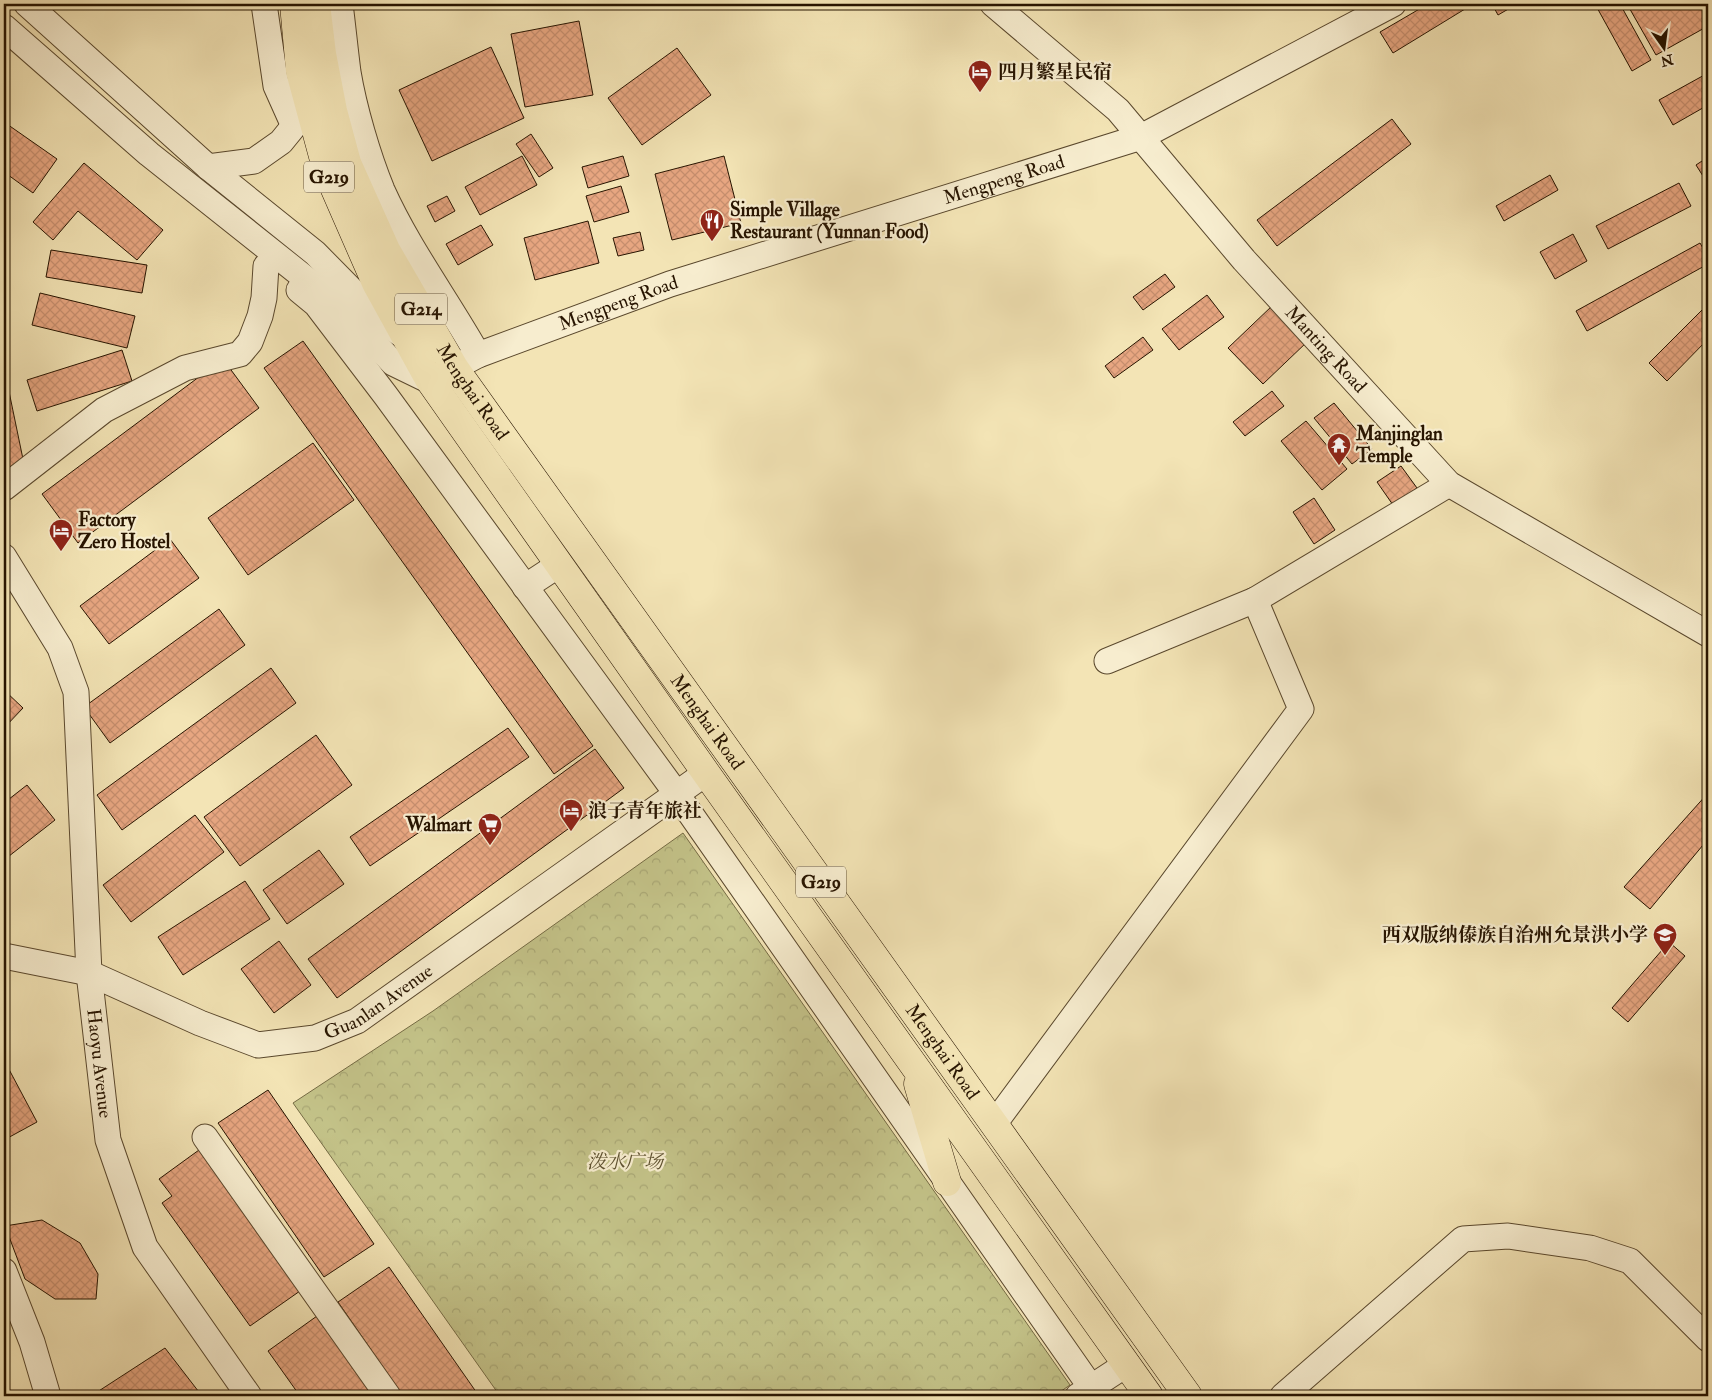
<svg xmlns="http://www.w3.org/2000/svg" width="1712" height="1400" viewBox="0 0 1712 1400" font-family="'IM FELL Double Pica','Noto Serif SC',serif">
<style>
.park{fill:url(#park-crowns);stroke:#756b44}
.building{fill:url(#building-cross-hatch);stroke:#271400}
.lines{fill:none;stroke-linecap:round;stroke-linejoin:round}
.minor-casing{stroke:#5a482d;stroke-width:27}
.highway-casing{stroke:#271400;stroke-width:29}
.minor{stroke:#f7edcf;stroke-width:25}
.highway{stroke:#f3e4b5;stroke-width:28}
.labels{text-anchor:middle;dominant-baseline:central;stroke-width:4.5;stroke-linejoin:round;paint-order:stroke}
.shield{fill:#f7edcf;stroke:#65553e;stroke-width:1}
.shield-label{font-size:18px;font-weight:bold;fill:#271400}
.poi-label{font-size:19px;font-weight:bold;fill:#271400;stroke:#f7edcf;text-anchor:start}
.street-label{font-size:19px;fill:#271400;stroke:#f7edcf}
.park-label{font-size:19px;font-style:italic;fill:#5e5130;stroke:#f7edcf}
</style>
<defs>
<pattern id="park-crowns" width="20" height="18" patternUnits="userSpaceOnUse" patternTransform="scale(1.25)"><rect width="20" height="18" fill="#c3c288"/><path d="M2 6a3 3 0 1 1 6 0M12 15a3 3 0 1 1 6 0" fill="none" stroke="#a8a674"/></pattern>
<pattern id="building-cross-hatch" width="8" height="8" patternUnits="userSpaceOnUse" patternTransform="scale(1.25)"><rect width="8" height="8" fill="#e7a681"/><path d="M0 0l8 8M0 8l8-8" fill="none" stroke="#c68e6e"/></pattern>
</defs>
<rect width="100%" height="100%" fill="#f3e4b5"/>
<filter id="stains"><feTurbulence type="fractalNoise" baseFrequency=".004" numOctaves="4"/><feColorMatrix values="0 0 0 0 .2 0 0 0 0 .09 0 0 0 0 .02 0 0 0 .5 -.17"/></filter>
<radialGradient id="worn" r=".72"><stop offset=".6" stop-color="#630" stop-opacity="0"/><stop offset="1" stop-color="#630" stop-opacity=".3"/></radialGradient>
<path class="park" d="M 683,833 L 1070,1385 L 1054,1396 L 500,1396 L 293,1103 L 433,1011 Z"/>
<path class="building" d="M 1428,4 L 1462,4 L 1465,9 L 1393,53 L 1380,32 Z
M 1492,4 L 1517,4 L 1498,15 Z
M 1595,4 L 1620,4 L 1651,60 L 1632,71 Z
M 1627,4 L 1708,4 L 1708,26 L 1656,55 Z
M 579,21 L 593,95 L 525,107 L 511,34 Z
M 491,47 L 524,118 L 432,161 L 399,90 Z
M 677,48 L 711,95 L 642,145 L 608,98 Z
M 1708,73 L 1708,105 L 1673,125 L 1659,100 Z
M 1392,119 L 1411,144 L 1277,246 L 1257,220 Z
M 4,122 L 57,159 L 33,193 L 4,172 Z
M 531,134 L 553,168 L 539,177 L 516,144 Z
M 522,156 L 537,185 L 480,215 L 465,187 Z
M 623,156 L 629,176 L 588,188 L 582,167 Z
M 724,156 L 741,223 L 672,240 L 655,174 Z
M 1708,157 L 1708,184 L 1696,165 Z
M 84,163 L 163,230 L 137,260 L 78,211 L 53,240 L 33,222 Z
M 1550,175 L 1558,190 L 1504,221 L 1496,206 Z
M 1679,183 L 1691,206 L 1608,249 L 1596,226 Z
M 621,186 L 629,212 L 594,222 L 586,196 Z
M 447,196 L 455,211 L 435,222 L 427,206 Z
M 588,221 L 599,263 L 535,280 L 524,238 Z
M 481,225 L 493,245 L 458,265 L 446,244 Z
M 640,232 L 644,250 L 618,256 L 613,238 Z
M 1573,234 L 1587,261 L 1555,279 L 1540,252 Z
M 1700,243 L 1708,257 L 1708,264 L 1587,331 L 1576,311 Z
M 51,250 L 147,265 L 142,293 L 46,277 Z
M 1165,274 L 1175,287 L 1143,310 L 1133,297 Z
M 40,293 L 135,316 L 127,348 L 32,325 Z
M 1207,295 L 1224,317 L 1179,350 L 1162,329 Z
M 1708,304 L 1708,339 L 1667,381 L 1649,363 Z
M 1273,305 L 1308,341 L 1263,384 L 1228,348 Z
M 1143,337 L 1153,350 L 1114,378 L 1105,366 Z
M 303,341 L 593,746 L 554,774 L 264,368 Z
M 122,350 L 132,381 L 37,411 L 27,380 Z
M 223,359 L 259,408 L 78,543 L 42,494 Z
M 4,377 L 6,377 L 24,464 L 4,468 Z
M 1272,391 L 1284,406 L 1245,436 L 1233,422 Z
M 1334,403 L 1372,449 L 1352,464 L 1314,418 Z
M 1306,421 L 1347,469 L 1322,490 L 1281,441 Z
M 313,443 L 354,500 L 248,575 L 208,518 Z
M 1401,466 L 1417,488 L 1393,505 L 1377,482 Z
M 1314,498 L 1335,530 L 1314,544 L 1293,512 Z
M 170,539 L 199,578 L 109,644 L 80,606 Z
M 219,609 L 245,645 L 110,743 L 84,707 Z
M 271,668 L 296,703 L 122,830 L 97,795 Z
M 4,690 L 23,708 L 4,728 Z
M 508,728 L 529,757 L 370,866 L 350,837 Z
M 316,735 L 352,785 L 240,866 L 204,817 Z
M 595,749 L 624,788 L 337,998 L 308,959 Z
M 27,785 L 55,820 L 4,860 L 4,803 Z
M 1708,793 L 1708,839 L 1650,909 L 1624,887 Z
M 195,815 L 224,852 L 131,922 L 103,885 Z
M 319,850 L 344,884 L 287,924 L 263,890 Z
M 245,881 L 270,919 L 183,975 L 158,937 Z
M 279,941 L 311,985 L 274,1013 L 241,969 Z
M 1669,942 L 1685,956 L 1628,1022 L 1612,1008 Z
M 4,1060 L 37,1122 L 4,1140 Z
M 268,1090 L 374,1244 L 324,1277 L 218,1123 Z
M 199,1150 L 300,1291 L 250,1326 L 162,1203 L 172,1196 L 159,1179 Z
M 42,1220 L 80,1243 L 98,1274 L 96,1299 L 55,1299 L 25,1279 L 5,1226 Z
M 389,1267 L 479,1396 L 403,1396 L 338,1302 Z
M 317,1316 L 374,1396 L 300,1396 L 268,1351 Z
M 165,1348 L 202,1396 L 91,1396 Z"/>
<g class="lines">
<defs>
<g id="minor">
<path d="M 27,4 L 208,167 L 315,253 L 382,321 L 405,337"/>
<path d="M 264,4 L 276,86 L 293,124"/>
<path d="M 340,4 C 343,27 345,49 348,72 C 354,108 368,156 382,190 C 408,248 447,300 478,355"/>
<path id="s1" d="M 993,4 L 1118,110 L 1244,260 L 1449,484 L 1708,634"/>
<path id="s2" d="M 4,27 L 149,154 L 339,305 L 393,363 L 430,381 L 478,355 L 670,284 L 1141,137 L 1393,4"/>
<path d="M 208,167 L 254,161 L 281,142 L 294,126 L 300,76"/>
<path d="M 299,290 L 316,304 L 386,396 L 676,793 L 1097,1396"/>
<path d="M 4,488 L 104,410 L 185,368 L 240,354 L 250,342 L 260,316 L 264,298 L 266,266"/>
<path id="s3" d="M 4,557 L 60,648 L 76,692 L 89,973 L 108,1140 L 145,1247 L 249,1396"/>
<path d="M 525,587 L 560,564"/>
<path d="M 1107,661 L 1255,600 L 1449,484"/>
<path id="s4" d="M 4,956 L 89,973 L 200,1023 L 258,1045 L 315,1038 L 357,1021 L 706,773"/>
<path d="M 994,1124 L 1301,709 L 1255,600"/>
<path d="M 205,1137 L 388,1396"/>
<path d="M 4,1271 L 32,1342 L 48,1396"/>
<path d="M 1078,1396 L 1127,1364"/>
<path d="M 1283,1396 L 1463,1239 L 1508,1236 L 1590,1248 L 1630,1261 L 1708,1339"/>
</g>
<g id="highway">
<path d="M 294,4 L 300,71 L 327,171 L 376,283 L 430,381 L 706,773 L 1149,1396"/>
<path id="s5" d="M 316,4 L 322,54 L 333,111 L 347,163 L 386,250 L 455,369 L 1188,1396"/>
<path d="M 918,1084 L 947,1182"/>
</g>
</defs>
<use href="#minor" class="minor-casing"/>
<use href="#highway" class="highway-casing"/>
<use href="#minor" class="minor"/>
<use href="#highway" class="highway"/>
</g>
<defs>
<symbol id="hotel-pin" viewBox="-11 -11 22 30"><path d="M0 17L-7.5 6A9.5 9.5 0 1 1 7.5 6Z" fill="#8f2418" stroke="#f7edcf"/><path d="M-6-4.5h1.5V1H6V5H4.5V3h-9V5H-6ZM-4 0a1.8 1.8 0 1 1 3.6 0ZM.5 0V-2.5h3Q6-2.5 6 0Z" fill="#fff"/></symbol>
<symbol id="restaurant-pin" viewBox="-11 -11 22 30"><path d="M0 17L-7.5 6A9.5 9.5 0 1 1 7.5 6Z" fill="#8f2418" stroke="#f7edcf"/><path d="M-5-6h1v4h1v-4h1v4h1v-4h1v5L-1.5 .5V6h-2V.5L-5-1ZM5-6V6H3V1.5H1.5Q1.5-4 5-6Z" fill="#fff"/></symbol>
<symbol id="temple-pin" viewBox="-11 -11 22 30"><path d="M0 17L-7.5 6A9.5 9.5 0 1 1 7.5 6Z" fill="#8f2418" stroke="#f7edcf"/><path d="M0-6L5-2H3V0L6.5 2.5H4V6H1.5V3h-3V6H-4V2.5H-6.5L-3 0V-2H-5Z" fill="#fff"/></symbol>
<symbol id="supermarket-pin" viewBox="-11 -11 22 30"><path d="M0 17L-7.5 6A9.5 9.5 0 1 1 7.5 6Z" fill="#8f2418" stroke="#f7edcf"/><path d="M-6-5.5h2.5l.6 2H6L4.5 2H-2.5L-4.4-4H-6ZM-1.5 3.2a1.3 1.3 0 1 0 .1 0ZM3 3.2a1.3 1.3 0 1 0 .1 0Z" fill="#fff"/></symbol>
<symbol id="school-pin" viewBox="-11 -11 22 30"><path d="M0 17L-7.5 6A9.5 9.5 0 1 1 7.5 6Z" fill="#8f2418" stroke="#f7edcf"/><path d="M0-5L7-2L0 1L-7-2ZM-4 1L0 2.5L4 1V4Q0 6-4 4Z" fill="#fff"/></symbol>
</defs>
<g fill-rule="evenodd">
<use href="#hotel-pin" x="966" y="58" width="28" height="38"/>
<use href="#restaurant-pin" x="698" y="207" width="28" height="38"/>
<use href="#temple-pin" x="1325" y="431" width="28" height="38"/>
<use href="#hotel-pin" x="47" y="517" width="28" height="38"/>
<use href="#hotel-pin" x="557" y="797" width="28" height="38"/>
<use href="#supermarket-pin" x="476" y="811" width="28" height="38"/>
<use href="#school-pin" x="1651" y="921" width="28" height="38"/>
</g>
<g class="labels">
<g class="shield">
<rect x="304" y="161.5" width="50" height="31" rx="4"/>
<rect x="395" y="293.5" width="52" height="31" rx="4"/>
<rect x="796" y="866.5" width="50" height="31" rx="4"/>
</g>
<g class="shield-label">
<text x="329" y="177">G219</text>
<text x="421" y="309">G214</text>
<text x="821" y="882">G219</text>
</g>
<g class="poi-label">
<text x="998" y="72">四月繁星民宿</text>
<text x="730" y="210">Simple Village<tspan x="730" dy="22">Restaurant (Yunnan Food)</tspan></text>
<text x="1356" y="434">Manjinglan<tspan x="1356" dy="22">Temple</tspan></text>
<text x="78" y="520">Factory<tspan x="78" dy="22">Zero Hostel</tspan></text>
<text x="588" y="811">浪子青年旅社</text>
<text x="472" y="825" text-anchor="end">Walmart</text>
<text x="1648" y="935" text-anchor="end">西双版纳傣族自治州允景洪小学</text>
</g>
<g class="street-label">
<text stroke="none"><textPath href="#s2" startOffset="1165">Mengpeng Road</textPath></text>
<text stroke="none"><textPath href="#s2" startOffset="760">Mengpeng Road</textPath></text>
<text stroke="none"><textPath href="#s1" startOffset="481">Manting Road</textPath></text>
<text stroke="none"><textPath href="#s5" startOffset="424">Menghai Road</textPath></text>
<text stroke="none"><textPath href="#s5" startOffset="829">Menghai Road</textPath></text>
<text stroke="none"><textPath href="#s4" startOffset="401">Guanlan Avenue</textPath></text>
<text stroke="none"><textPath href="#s5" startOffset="1234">Menghai Road</textPath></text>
<text stroke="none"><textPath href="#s3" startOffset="526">Haoyu Avenue</textPath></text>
</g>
<g class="park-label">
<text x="625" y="1162">泼水广场</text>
</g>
</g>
<rect width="1712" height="1400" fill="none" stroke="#f3e4b5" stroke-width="20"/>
<rect x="5" y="5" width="1702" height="1390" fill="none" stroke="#271400" stroke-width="2.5"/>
<rect x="10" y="10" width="1692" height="1380" fill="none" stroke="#271400"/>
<g transform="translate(1664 48) rotate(166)" stroke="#f7edcf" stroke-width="4" paint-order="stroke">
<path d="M0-4L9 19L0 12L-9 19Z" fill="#271400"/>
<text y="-8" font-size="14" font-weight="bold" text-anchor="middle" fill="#271400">N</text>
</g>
<rect width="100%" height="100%" filter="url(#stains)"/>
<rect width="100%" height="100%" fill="url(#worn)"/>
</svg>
